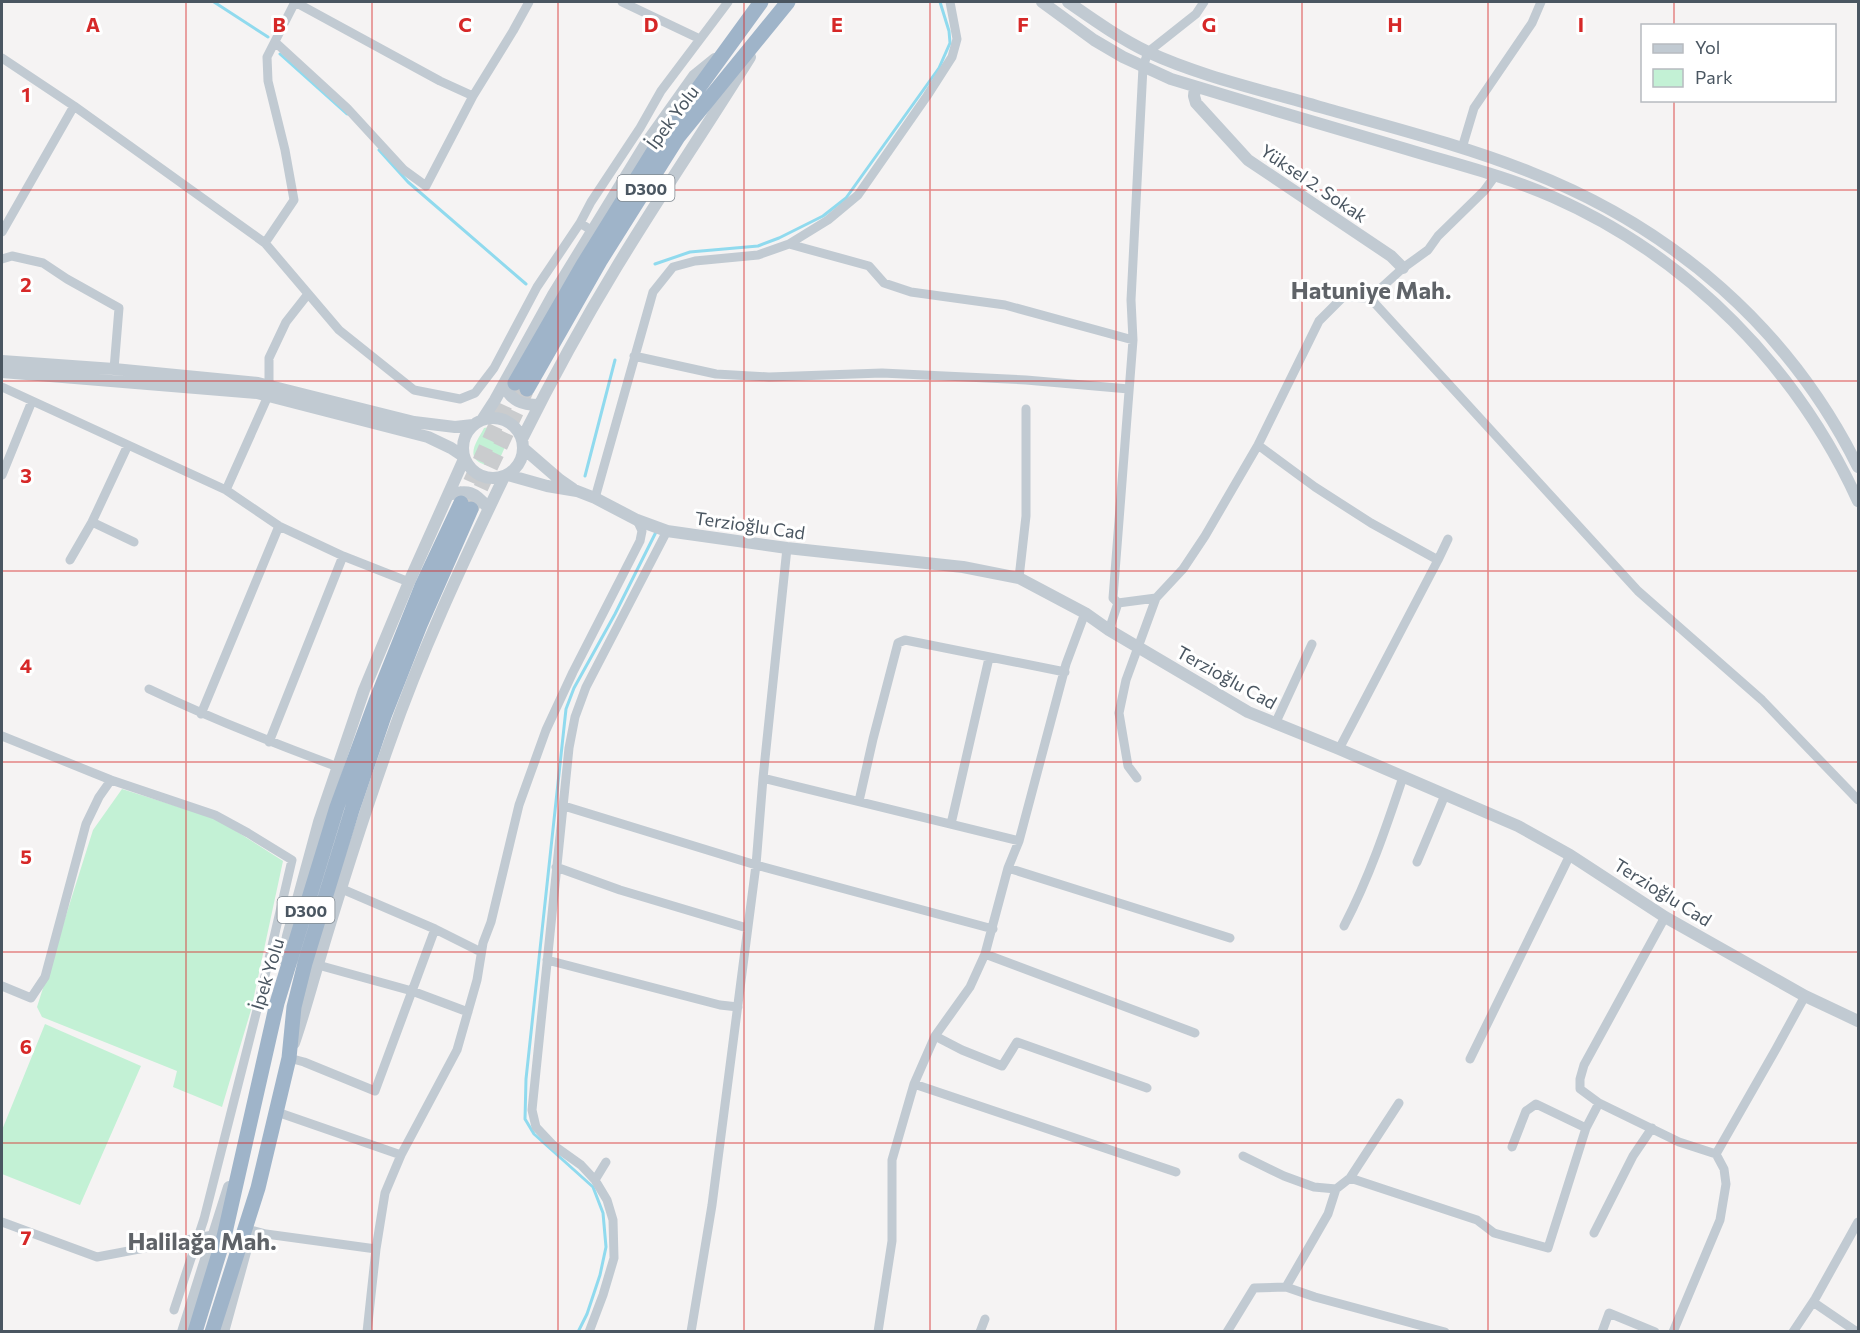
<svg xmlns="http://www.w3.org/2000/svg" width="1860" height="1333" viewBox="0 0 1860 1333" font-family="Commissioner,sans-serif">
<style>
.green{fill:#c3f1d5}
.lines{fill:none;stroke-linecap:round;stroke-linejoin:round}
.stream{stroke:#90daee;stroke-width:3}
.trunk-tunnel{stroke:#caccce;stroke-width:15;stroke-dasharray:15 8;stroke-linecap:butt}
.minor{stroke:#c1cad2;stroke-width:9}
.tertiary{stroke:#c1cad2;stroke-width:12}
.trunk{stroke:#9fb4c9;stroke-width:15}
.grid{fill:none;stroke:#d62828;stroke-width:1.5;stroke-opacity:0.55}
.labels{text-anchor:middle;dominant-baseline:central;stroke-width:6;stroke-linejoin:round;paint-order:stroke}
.shield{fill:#fff;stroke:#808990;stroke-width:1.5}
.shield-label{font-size:16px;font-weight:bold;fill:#4a5661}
.street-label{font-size:18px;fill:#4a5661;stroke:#fff}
.district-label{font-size:24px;font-weight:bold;fill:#5f6368;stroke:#fff}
.grid-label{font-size:20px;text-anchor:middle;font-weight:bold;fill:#d62828;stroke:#fff;stroke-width:6;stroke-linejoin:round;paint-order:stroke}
</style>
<rect width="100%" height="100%" fill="#f5f3f3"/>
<path class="green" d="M 489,427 C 499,428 503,431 508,440 L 497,465 C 492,466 488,466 483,464 C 464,457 478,440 484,428 Z
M 122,789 L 217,819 L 283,861 L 251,1010 L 222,1107 L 173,1087 L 177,1071 L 42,1017 L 37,1007 L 93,830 Z
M 45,1024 L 141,1066 L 80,1205 L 2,1174 L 2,1130 Z"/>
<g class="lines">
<path class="stream" d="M 214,2 L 268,37
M 280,54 L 347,114
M 379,150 L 408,182 L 526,284
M 655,264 L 690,252 L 758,246 L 779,238 L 823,216 L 846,198 L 939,68 L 950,43 L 949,31 L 940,2
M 585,476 L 615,360
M 578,1332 L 587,1314 L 600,1275 L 606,1247 L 603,1213 L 593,1187 L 534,1134 L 525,1119 L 526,1079 L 566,709 L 574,688 L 615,614 L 656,532"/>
<path class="trunk-tunnel" d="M 461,503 L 515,383
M 471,509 L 527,389"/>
<path class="minor" d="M 295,2 L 440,81 L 473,96
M 622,2 L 700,39
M 275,42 L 347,108 L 404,170 L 426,186 L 473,96 L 513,31 L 529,2
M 2,58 L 74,106 L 265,243 L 339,330 L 414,390 L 460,399 L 475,393 L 494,368 L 537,287 L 580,223 L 591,230
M 1462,148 L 1474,108 L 1532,23 L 1541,2
M 580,223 L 591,202 L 640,128 L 661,91 L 728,2
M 2,232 L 74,106
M 265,243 L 294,200 L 285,150 L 268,81 L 267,57 L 295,2
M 789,244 L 869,266 L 884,283 L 911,292 L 1005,305 L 1133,340
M 2,259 L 12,256 L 43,263 L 67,279 L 119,308 L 114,369
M 1370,298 L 1638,591 L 1762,700 L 1858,800
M 634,356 L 716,374 L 769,377 L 882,373 L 1026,380 L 1129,389
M 269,385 L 269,358 L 286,322 L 308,294
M 2,387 L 226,490 L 279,526 L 343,556 L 409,582
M 1258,445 L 1315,487 L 1371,523 L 1438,560 L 1339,749
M 2,475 L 32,401
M 226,490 L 268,396
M 595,498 L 653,292 L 673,267 L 695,261 L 758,255 L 789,244 L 828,220 L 858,195 L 927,96 L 952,57 L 957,39 L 950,2
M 92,522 L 134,542
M 70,560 L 92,522 L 128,445
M 1438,560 L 1448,539
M 1019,578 L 1026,516 L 1026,409
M 1118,603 L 1113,598 L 1133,340 L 1131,300 L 1143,67 L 1148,52 L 1196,14 L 1204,2
M 1109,630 L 1118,603 L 1156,598
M 149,689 C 210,718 273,743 338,767
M 201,714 L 279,526
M 1275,724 L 1312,644
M 2,736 L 111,780 L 215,815 L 248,833 L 292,860 L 258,1006 L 204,1219 L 174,1310
M 269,742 L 343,556
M 763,778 L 1019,841
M 1137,778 L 1128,766 L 1119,713 L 1126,680 L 1156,598 L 1183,569 L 1205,536 L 1258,445 L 1319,321 L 1343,297 L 1370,298 L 1403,268 L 1428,250 L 1438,236 L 1484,191 L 1495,176
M 859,801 L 873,739 L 898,643 L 905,640 L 1065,672
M 564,806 L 756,865 L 993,929
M 951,824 L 989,658
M 1417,862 L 1445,795
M 556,867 L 620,890 L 747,928
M 1008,868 L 1230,938
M 342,889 L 435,929 L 481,952
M 1665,917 L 1584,1065 L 1580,1079 L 1580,1089 L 1599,1103 L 1679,1142 L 1716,1154 L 1724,1169 L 1726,1184 L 1720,1220 L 1673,1332
M 1344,926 C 1369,878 1386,828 1403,777
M 985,954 L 1195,1033
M 547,960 L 720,1005 L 738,1007
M 318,965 L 412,991 L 468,1012
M 2,986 L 31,998 L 45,977 L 86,824 L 99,797 L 111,780
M 935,1036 L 962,1050 L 1002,1066 L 1017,1042 L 1147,1088
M 289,1058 L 304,1062 L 375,1091 L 435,929
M 1470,1059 L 1570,855
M 914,1084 L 1176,1172
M 277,1112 L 401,1155
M 1512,1147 L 1526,1111 L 1536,1104 L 1586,1128
M 1716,1154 L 1776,1049 L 1805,996
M 1243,1156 L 1284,1176 L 1314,1187 L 1336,1189 L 1350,1178 L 1399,1103
M 1350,1178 L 1477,1220 L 1494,1233 L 1548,1248 L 1586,1128 L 1599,1103
M 595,1180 L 606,1162
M 2,1222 L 97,1257 L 213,1235
M 250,1230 L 266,1234 L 376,1249
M 1594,1233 L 1633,1156 L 1652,1128
M 1286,1287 L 1328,1214 L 1336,1189
M 1813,1302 L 1857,1332
M 367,1332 L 376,1249 L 385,1193 L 401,1155 L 457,1050 L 477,980 L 483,943 L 491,922 L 519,805 L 546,730 L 573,672 L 640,541 L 642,531 L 637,520
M 589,1332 L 603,1295 L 614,1258 L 613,1220 L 607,1200 L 595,1180 L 581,1165 L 553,1145 L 536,1127 L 532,1110 L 569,748 L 575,717 L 586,687 L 667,531
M 691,1332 L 712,1205 L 756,865 L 763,778 L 787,548
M 878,1332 L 892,1241 L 892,1160 L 914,1084 L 935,1036 L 970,987 L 985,954 L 1008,868 L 1019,841 L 1066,664 L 1085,613
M 980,1332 L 985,1319
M 1227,1332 L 1254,1288 L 1286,1287 L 1315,1297 L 1445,1332
M 1602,1332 L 1609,1313 L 1655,1332
M 1793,1332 L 1815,1299 L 1858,1222"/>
<path class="tertiary" d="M 1042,2 L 1094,40 L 1123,57 L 1171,79 C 1249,103 1328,126 1406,149 C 1455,164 1506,176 1553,197 C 1689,257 1797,368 1858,501
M 1068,2 C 1094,20 1119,38 1148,52 C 1202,77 1263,90 1320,107 C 1390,127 1462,145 1530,172 C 1673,228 1789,328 1858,467
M 1195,87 L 1194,96 L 1196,103 L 1248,160 L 1391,256 L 1403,268
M 2,361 L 114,369 L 258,383 L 414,422 L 455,427 L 473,425
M 2,372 L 257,393 L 428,437 L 451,448 L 463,456
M 504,385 C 511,401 522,405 539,405
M463 448a30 30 0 1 1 60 0a30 30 0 1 1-60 0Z
M 482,420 L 495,400 L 553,295 L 645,145 L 694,76 L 715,59
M 522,439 C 551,381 582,324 616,268 C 659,197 706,128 750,57
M 523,448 L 560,480 L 573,489
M 508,475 L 547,486 L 577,491 L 595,498 L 637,520 L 667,531 L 787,548 L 963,567 L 1019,578 L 1085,613 L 1109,630 L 1248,712 L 1339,749 L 1518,826 L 1570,855 L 1665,917 L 1805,996 L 1858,1021
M 448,495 C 468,489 475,492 488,508
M 284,959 L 288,936 L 319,822 L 364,690 L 409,582 L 464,459
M 294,1043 C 303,1017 310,991 318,964 C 340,890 363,817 389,744 C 421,652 462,564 504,477
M 183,1332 L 229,1187
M 223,1332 L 245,1252"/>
<path class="trunk" d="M 515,383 L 583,265 L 660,141 L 761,2
M 527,389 L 600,261 L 678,137 L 788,2
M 195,1332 L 224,1237 L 277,1003 L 337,807 L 376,701 L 422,586 L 461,503
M 212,1332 L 258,1188 L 289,1058 L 294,1007 L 305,963 L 352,810 L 384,716 L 420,625 L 471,509"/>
</g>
<path class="grid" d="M 186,2 L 186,1332M 372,2 L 372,1332M 558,2 L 558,1332M 744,2 L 744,1332M 930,2 L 930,1332M 1116,2 L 1116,1332M 1302,2 L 1302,1332M 1488,2 L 1488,1332M 1674,2 L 1674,26M 1674,100 L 1674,1332M 2,190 L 1858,190M 2,381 L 1858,381M 2,571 L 1858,571M 2,762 L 1858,762M 2,952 L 1858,952M 2,1143 L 1858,1143"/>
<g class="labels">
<g class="shield">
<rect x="617.5" y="175" width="57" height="26" rx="4.5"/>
<rect x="277.5" y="897" width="57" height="26" rx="4.5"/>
</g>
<g class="shield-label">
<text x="646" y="188">D300</text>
<text x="306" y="910">D300</text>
</g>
<g class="street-label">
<text transform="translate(672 117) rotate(-53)">İpek Yolu</text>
<text transform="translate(1314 183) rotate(34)">Yüksel 2. Sokak</text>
<text transform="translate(750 525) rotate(8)">Terzioğlu Cad</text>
<text transform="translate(1227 677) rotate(29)">Terzioğlu Cad</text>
<text transform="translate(1663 892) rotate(32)">Terzioğlu Cad</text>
<text transform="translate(267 974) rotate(-73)">İpek Yolu</text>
</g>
<g class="district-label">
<text x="1371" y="289">Hatuniye Mah.</text>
<text x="202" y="1240">Halilağa Mah.</text>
</g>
</g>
<g class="grid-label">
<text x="93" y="32">A</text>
<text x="279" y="32">B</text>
<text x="465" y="32">C</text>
<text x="651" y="32">D</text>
<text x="837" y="32">E</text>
<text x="1023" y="32">F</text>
<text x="1209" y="32">G</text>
<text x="1395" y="32">H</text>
<text x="1581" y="32">I</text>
<text x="26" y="102">1</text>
<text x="26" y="292">2</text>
<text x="26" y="483">3</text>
<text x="26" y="673">4</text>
<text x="26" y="864">5</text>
<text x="26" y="1054">6</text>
<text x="26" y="1245">7</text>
</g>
<rect width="1860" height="1333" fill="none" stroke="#4a5661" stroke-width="6"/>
<rect x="1641" y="24" width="195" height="78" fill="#ffffff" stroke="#b7bbc0" stroke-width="1.5"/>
<rect x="1653" y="44" width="30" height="9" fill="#c1cad2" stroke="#b7bbc0" stroke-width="1.5"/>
<text x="1695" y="54" font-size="18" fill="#4a5661">Yol</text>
<rect x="1653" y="69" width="30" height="18" fill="#c3f1d5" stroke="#b7bbc0" stroke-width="1.5"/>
<text x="1695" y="84" font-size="18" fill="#4a5661">Park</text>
</svg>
